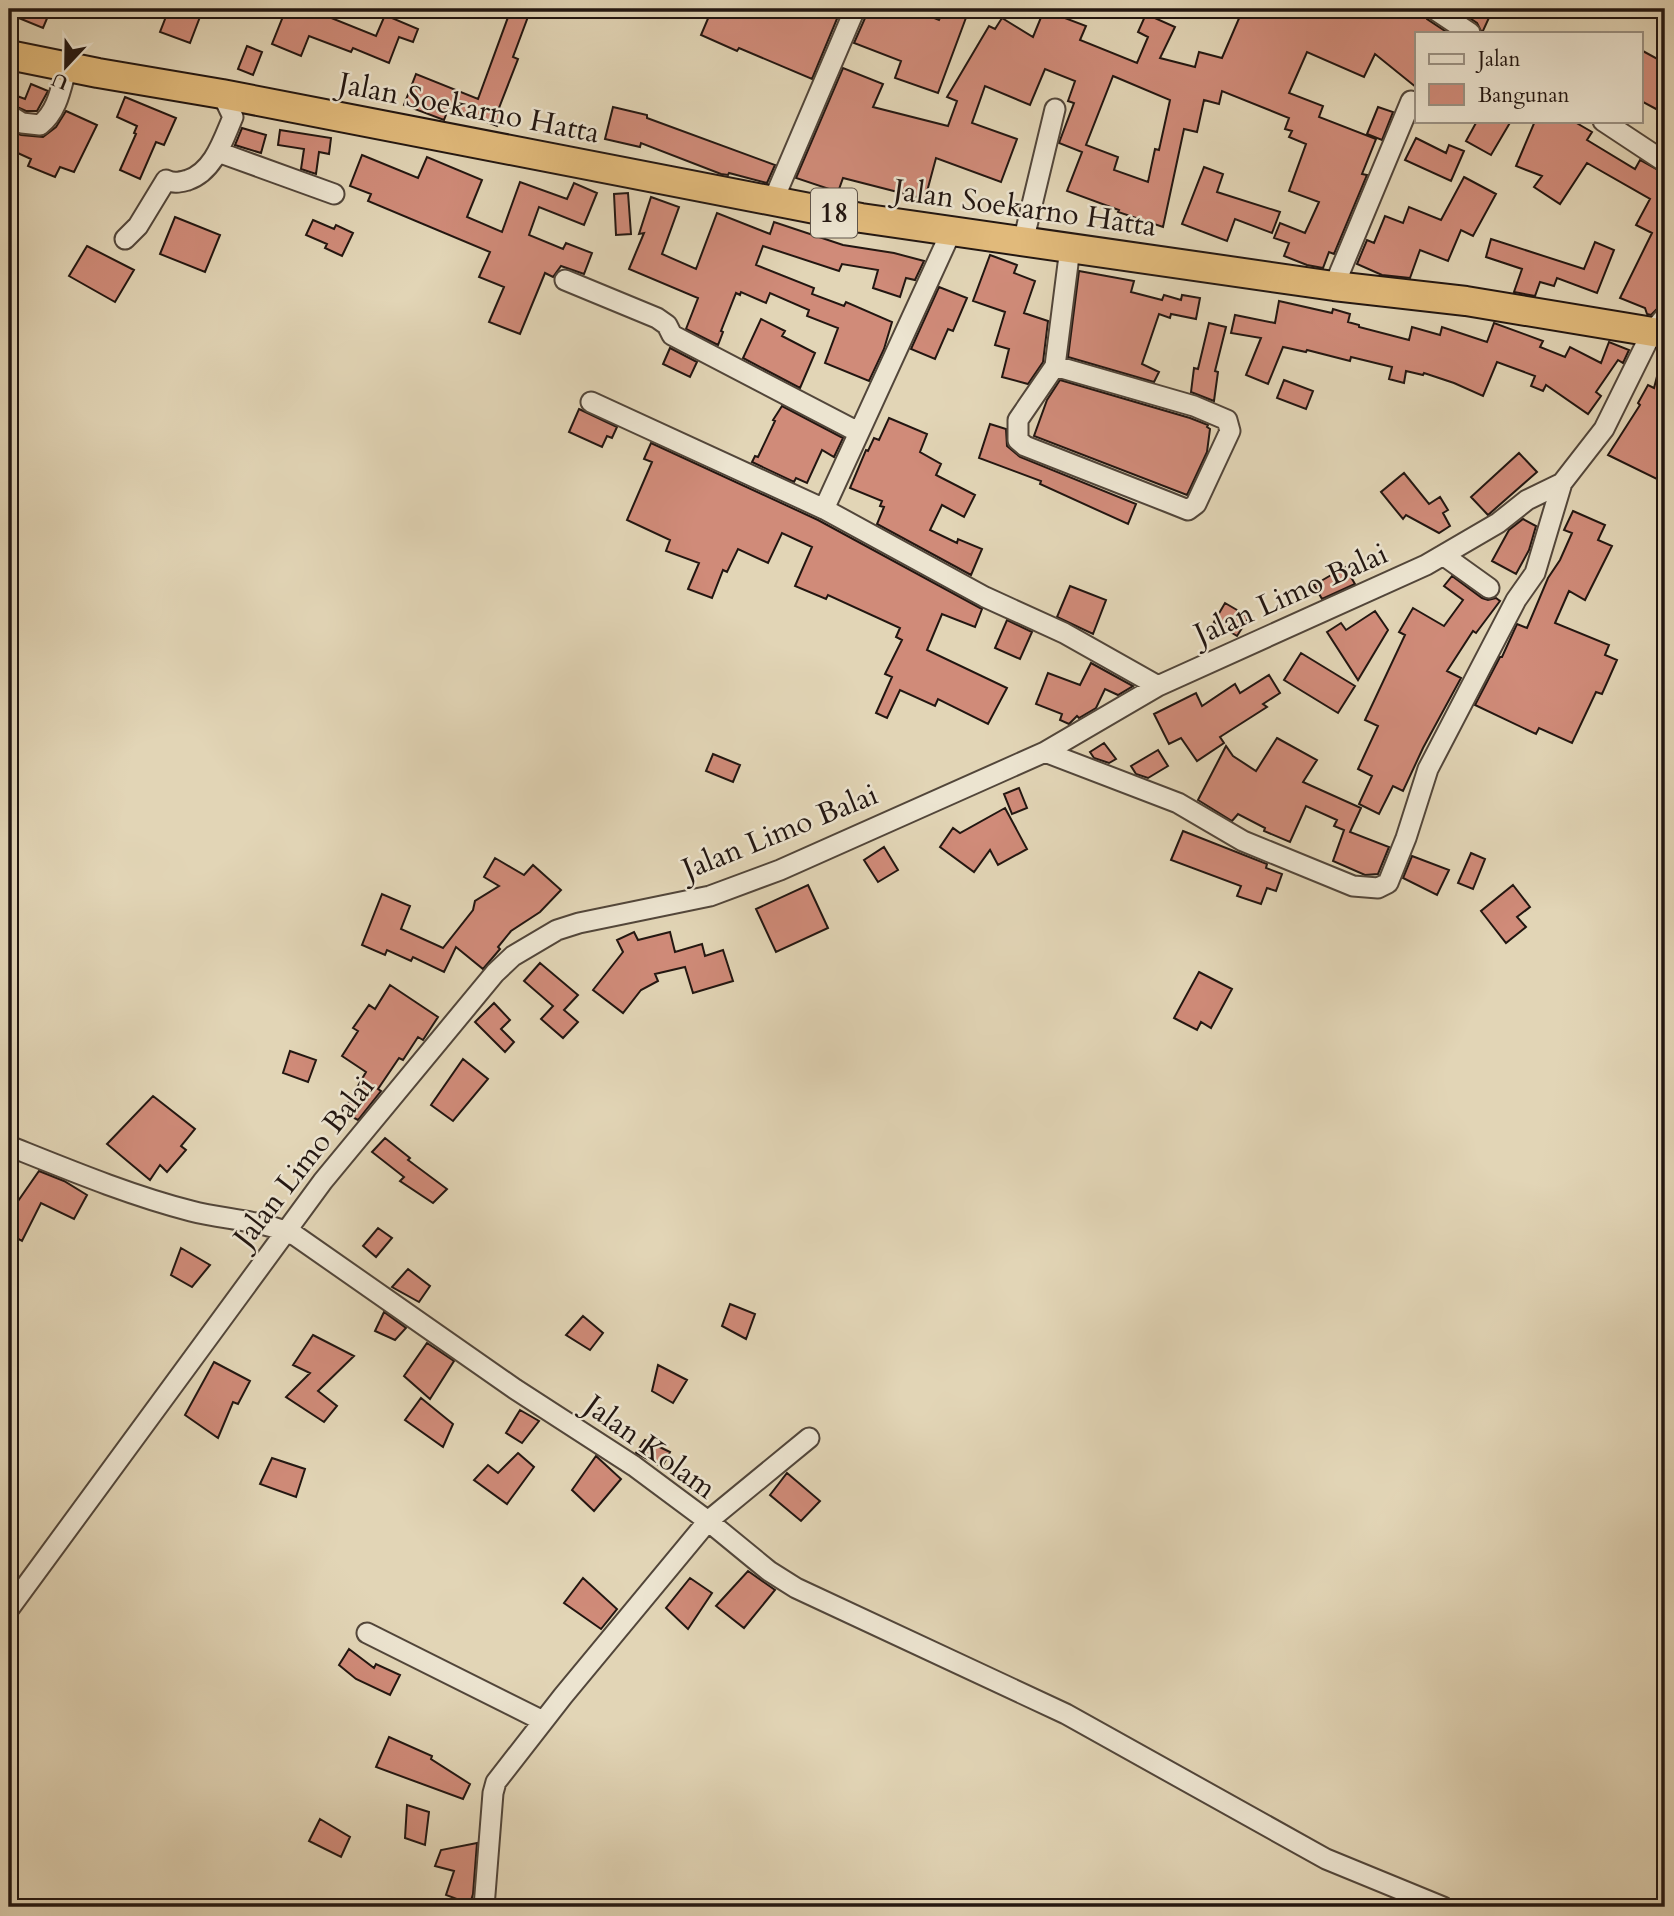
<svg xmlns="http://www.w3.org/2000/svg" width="1674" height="1916" viewBox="0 0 1674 1916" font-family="Cardo,serif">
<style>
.building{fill:#d08b79;stroke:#221611;stroke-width:2;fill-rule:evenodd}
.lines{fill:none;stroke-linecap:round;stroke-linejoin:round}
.minor-casing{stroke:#52463a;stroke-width:23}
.highway-casing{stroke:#221611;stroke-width:32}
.minor{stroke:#ece4d0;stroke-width:19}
.highway{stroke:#e1ba7b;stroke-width:28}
.labels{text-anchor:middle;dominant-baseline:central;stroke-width:5;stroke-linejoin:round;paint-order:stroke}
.shield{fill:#ece4d0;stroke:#5f544a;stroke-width:2}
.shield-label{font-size:28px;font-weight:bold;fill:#221611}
.street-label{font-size:30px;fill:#221611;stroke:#ece4d0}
</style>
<rect width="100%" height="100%" fill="#e2d5b6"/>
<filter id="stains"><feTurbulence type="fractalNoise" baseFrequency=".00286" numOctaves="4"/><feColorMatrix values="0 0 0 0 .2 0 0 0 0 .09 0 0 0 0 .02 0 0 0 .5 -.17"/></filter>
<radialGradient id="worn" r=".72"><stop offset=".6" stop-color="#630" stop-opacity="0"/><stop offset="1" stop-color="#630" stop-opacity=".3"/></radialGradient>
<path class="building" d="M 9,9 L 51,9 L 43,28 L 9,14 Z
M 169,9 L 203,9 L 190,43 L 160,32 Z
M 286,9 L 309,9 L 376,36 L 385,15 L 418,29 L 413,42 L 399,37 L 389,63 L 353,48 L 351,52 L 309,36 L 301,56 L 272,44 Z
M 511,9 L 528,9 L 527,13 L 529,14 L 513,57 L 518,59 L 499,108 L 503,110 L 497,126 L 449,107 L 444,120 L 404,105 L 416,74 L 478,99 Z
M 712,9 L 826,9 L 839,14 L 812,79 L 739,48 L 737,51 L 701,35 Z
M 869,9 L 912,9 L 939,20 L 944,9 L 967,15 L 938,93 L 895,78 L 901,61 L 854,43 Z
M 1243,9 L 1422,9 L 1427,19 L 1448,33 L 1417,33 L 1417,88 L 1375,54 L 1364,77 L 1307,52 L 1289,93 L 1323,106 L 1319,117 L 1376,139 L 1362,174 L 1367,175 L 1334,254 L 1329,252 L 1323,268 L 1307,265 L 1284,256 L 1289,243 L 1274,238 L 1280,223 L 1305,233 L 1319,202 L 1289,191 L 1306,144 L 1289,137 L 1292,131 L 1285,129 L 1289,118 L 1222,91 L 1219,104 L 1204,100 L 1197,132 L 1184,129 L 1163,227 L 1118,212 L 1119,210 L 1067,191 L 1082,152 L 1059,143 L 1074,103 L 1068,101 L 1075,81 L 1045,69 L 1030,105 L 985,86 L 972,123 L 1017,139 L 1001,182 L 936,158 L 925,199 L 843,178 L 838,192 L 796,178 L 843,68 L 883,84 L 873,107 L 948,126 L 957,101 L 947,97 L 989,26 L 995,29 L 1002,18 L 1033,37 L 1044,10 L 1086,26 L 1080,40 L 1137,63 L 1148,37 L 1138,32 L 1146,14 L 1175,27 L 1160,58 L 1195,67 L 1199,52 L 1222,58 ZM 1113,76 L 1170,100 L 1159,150 L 1155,149 L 1148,182 L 1114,170 L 1118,157 L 1086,145 Z
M 1456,9 L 1493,9 L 1482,33 L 1477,23 Z
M 247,46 L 262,52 L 253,75 L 238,69 Z
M 1641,50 L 1665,63 L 1665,95 L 1658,110 L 1641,101 Z
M 31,84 L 48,91 L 37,111 L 26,111 L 15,106 L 9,107 L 9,93 L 25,99 Z
M 125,97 L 176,118 L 164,145 L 156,142 L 140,179 L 120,170 L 136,134 L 134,133 L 137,126 L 117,117 Z
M 613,107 L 647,115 L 647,118 L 775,165 L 767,183 L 729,173 L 728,175 L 721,174 L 641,143 L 640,147 L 605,139 Z
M 1378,107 L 1393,112 L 1382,140 L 1367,134 Z
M 66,111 L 97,125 L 74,172 L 60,167 L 55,177 L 28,166 L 31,159 L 9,149 L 9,130 L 21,135 L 43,137 L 56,127 Z
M 1477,121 L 1511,121 L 1491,155 L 1466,141 Z
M 1535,121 L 1573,121 L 1592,132 L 1587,140 L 1635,169 L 1640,160 L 1665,174 L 1665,305 L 1660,306 L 1651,315 L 1647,314 L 1645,308 L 1620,298 L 1652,233 L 1636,225 L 1650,199 L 1587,163 L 1560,204 L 1534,187 L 1542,176 L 1516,166 Z
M 242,128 L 266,135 L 261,153 L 235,145 Z
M 280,130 L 331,138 L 329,154 L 319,152 L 316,174 L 301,169 L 304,149 L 278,145 Z
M 1416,138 L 1446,153 L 1449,145 L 1464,151 L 1451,181 L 1405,160 Z
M 362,155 L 418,178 L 427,157 L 482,180 L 467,217 L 502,232 L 520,182 L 567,199 L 574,183 L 597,193 L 584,225 L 539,207 L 529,235 L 563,249 L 566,243 L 592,253 L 584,274 L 561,266 L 553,277 L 545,273 L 520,334 L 489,322 L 504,287 L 479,277 L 490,252 L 368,201 L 371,194 L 350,186 Z
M 1204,167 L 1223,174 L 1217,192 L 1280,212 L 1272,233 L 1235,219 L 1227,241 L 1182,224 Z
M 1464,177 L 1496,194 L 1473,236 L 1461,230 L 1448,261 L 1420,250 L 1410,278 L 1382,275 L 1357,264 L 1367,240 L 1374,243 L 1385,216 L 1403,223 L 1409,207 L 1441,220 Z
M 628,193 L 631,234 L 616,235 L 614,194 Z
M 651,197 L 679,207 L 662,254 L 696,269 L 717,213 L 770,234 L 774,222 L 843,245 L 894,253 L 924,261 L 915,280 L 906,278 L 900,297 L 873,288 L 878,270 L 842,264 L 839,271 L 763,246 L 756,265 L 814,288 L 812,294 L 844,306 L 846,302 L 892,322 L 884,349 L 869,381 L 825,363 L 838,328 L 807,316 L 809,310 L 770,293 L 766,303 L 741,292 L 740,295 L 736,293 L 721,331 L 723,332 L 718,345 L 686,329 L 698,298 L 629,269 L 644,233 L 639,234 Z
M 175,217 L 220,235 L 205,272 L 160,254 Z
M 313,220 L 334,229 L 336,225 L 353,233 L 342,256 L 325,248 L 327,244 L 306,235 Z
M 1491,239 L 1584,269 L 1595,242 L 1614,250 L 1597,293 L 1557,278 L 1554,286 L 1540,282 L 1535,296 L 1514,292 L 1522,269 L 1486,257 Z
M 87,246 L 134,270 L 115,302 L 69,276 Z
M 990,255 L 1017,265 L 1014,273 L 1035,281 L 1024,313 L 1048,321 L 1043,362 L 1028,384 L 1002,377 L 1009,349 L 995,345 L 1005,312 L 973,301 Z
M 1079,271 L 1134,281 L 1131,292 L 1162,300 L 1164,295 L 1181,300 L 1182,295 L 1200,298 L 1196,319 L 1171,314 L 1170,318 L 1159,314 L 1142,364 L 1159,372 L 1154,382 L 1068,357 Z
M 939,287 L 967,298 L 953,331 L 948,329 L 935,359 L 911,349 Z
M 1279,301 L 1332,313 L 1333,309 L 1350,314 L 1348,322 L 1359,325 L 1359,327 L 1409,340 L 1412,327 L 1440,335 L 1442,327 L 1487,342 L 1494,323 L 1543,341 L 1540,347 L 1565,357 L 1570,347 L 1601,363 L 1609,342 L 1629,350 L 1623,363 L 1618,360 L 1596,392 L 1601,396 L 1588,414 L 1546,385 L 1543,391 L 1531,386 L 1535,376 L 1497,362 L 1483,396 L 1454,383 L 1424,373 L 1423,375 L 1406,371 L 1404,383 L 1389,379 L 1392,367 L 1351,357 L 1350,361 L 1307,350 L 1306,352 L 1283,347 L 1268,384 L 1246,375 L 1261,338 L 1231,333 L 1235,315 L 1275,323 Z
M 761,319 L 785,331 L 782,336 L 815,353 L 800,388 L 743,358 Z
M 1209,323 L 1226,327 L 1215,371 L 1218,372 L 1214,401 L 1191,392 L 1194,368 L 1198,369 Z
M 670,348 L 697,362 L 690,377 L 663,364 Z
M 1661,361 L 1665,362 L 1665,483 L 1608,455 L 1640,405 L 1638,403 L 1648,385 L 1654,388 Z
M 1060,380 L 1190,418 L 1208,425 L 1207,427 L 1210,429 L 1207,452 L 1187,495 L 1034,436 L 1047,400 Z
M 1284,380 L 1313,391 L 1306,409 L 1277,398 Z
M 782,406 L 843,438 L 834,457 L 822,450 L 807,483 L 796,478 L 794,482 L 752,462 L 755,456 L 758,457 L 775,421 L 773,420 Z
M 579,409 L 617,427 L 612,438 L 607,436 L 602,447 L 569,432 Z
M 889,418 L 927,434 L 920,452 L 941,464 L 936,475 L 975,495 L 964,517 L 942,505 L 930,530 L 957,543 L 958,539 L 982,549 L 971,575 L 877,524 L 884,507 L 880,506 L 882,501 L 850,488 L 866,450 L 868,451 L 874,438 L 879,440 Z
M 990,424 L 1006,429 L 1007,446 L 1020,457 L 1136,504 L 1128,524 L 1040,484 L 1041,481 L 979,458 Z
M 651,443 L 818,520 L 982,609 L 975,627 L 942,614 L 927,650 L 1007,688 L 988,724 L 938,699 L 935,706 L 900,690 L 887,718 L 876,713 L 892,677 L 885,674 L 902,640 L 896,637 L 900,628 L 828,595 L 826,599 L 795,586 L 812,547 L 782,533 L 768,563 L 738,549 L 727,572 L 723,570 L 712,598 L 688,589 L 699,563 L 666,551 L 670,540 L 627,520 L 652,462 L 644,459 Z
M 1519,453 L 1537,472 L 1488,515 L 1471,497 Z
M 1404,473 L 1429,504 L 1440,497 L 1448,510 L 1443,513 L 1450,526 L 1439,533 L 1406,515 L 1403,519 L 1381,492 Z
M 1573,511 L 1605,525 L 1598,540 L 1612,546 L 1585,600 L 1569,591 L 1555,623 L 1609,645 L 1605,655 L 1617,660 L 1602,694 L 1596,692 L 1572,743 L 1539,728 L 1536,734 L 1475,705 L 1500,657 L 1502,657 L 1517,624 L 1527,628 L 1548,578 L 1560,560 L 1572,533 L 1564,530 Z
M 1523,519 L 1536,526 L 1529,550 L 1516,574 L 1492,561 L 1509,530 Z
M 1345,567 L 1355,584 L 1322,599 L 1314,585 Z
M 1452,576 L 1482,598 L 1488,600 L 1496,598 L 1500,601 L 1476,633 L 1473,631 L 1447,671 L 1461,678 L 1423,748 L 1403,791 L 1393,786 L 1379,814 L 1359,804 L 1372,776 L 1358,769 L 1378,726 L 1365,720 L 1405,635 L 1399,632 L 1413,608 L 1444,626 L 1463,600 L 1444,586 Z
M 1070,586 L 1106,600 L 1093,634 L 1057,617 Z
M 1225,603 L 1249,617 L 1237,636 L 1214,622 Z
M 1375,611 L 1388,630 L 1358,680 L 1327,632 L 1341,623 L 1346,630 Z
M 1007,620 L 1032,632 L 1020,659 L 995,648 Z
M 1301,653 L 1355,686 L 1338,713 L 1284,680 Z
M 1091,663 L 1133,686 L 1118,695 L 1105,689 L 1096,708 L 1079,718 L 1077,716 L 1069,724 L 1060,720 L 1062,714 L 1036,704 L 1048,673 L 1080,685 Z
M 1269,675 L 1280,693 L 1263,704 L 1267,707 L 1220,737 L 1224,743 L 1197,761 L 1181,738 L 1169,744 L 1154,714 L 1196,693 L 1202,706 L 1235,684 L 1240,693 Z
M 1277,738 L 1317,760 L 1303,782 L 1361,808 L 1350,832 L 1389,847 L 1378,874 L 1365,875 L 1333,861 L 1344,830 L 1334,826 L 1337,820 L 1306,806 L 1290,842 L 1264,831 L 1265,828 L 1238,814 L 1232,821 L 1198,800 L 1226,746 L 1233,756 L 1256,771 Z
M 1104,743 L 1116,759 L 1109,763 L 1094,758 L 1090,752 Z
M 1158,750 L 1168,766 L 1148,778 L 1136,774 L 1131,766 Z
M 713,754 L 740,765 L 733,782 L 706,771 Z
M 1019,788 L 1027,808 L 1012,814 L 1004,794 Z
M 1005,808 L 1027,849 L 998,865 L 990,850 L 974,872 L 940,847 L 953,828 L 960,833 Z
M 1183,831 L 1267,864 L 1266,868 L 1282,874 L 1276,891 L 1267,888 L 1261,904 L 1237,896 L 1241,886 L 1171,860 Z
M 884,847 L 898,870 L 878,882 L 864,860 Z
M 1471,853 L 1485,859 L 1473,889 L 1458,883 Z
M 1412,856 L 1449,870 L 1437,895 L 1403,878 Z
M 495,858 L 524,875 L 533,865 L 561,890 L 540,912 L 511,931 L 498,947 L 500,949 L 483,969 L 456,947 L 444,972 L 413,957 L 411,961 L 387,950 L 385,955 L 362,945 L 382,894 L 410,906 L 401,929 L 443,948 L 473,910 L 475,901 L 499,886 L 484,877 Z
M 808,885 L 828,928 L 776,952 L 756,909 Z
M 1513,885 L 1530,907 L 1517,917 L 1526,927 L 1506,943 L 1481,911 Z
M 634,932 L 638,940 L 670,932 L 675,952 L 702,944 L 705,956 L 723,950 L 733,981 L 693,993 L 685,967 L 655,974 L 658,981 L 641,990 L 623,1013 L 593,990 L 623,952 L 617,940 Z
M 540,963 L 578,995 L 564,1010 L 578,1022 L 563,1038 L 541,1019 L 553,1006 L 524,981 Z
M 1199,972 L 1232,989 L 1211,1028 L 1201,1022 L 1197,1030 L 1174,1018 Z
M 390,985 L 438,1017 L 423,1040 L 418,1037 L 403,1060 L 399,1058 L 378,1089 L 381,1091 L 358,1120 L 343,1112 L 366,1072 L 342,1056 L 358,1031 L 353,1028 L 369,1005 L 375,1009 Z
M 494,1003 L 510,1020 L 501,1029 L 514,1042 L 505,1052 L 475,1022 Z
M 290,1051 L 316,1060 L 308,1082 L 283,1073 Z
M 463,1059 L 488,1079 L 453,1121 L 431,1105 Z
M 153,1096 L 195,1129 L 181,1146 L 186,1150 L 167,1172 L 160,1165 L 150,1180 L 107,1144 Z
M 385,1138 L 410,1158 L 408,1160 L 447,1189 L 433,1203 L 400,1181 L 404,1177 L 372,1152 Z
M 39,1171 L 64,1181 L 87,1195 L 74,1219 L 41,1203 L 22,1241 L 9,1234 L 9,1214 Z
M 378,1228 L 392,1238 L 376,1257 L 363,1246 Z
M 181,1248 L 210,1265 L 192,1287 L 171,1275 Z
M 408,1269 L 430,1286 L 419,1302 L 392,1287 Z
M 730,1304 L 755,1314 L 746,1339 L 722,1326 Z
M 384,1312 L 406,1328 L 395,1340 L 375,1331 Z
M 583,1316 L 603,1333 L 590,1350 L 566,1335 Z
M 313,1335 L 354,1356 L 318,1391 L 337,1406 L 324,1422 L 286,1397 L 310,1373 L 293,1365 Z
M 427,1343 L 454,1361 L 430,1399 L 404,1376 Z
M 214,1362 L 250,1381 L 238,1404 L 233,1402 L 218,1438 L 185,1415 Z
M 658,1365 L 687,1380 L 673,1403 L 652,1391 Z
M 421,1398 L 453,1424 L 443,1447 L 405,1420 Z
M 520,1410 L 539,1421 L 522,1443 L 506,1433 Z
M 645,1440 L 670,1452 L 662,1467 L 636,1453 Z
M 518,1453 L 534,1467 L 507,1504 L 474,1480 L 488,1465 L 498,1473 Z
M 596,1456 L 621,1479 L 594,1511 L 572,1490 Z
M 272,1458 L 305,1469 L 296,1497 L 260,1484 Z
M 787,1473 L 820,1501 L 801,1521 L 770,1495 Z
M 748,1571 L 775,1590 L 744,1628 L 716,1606 Z
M 583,1578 L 617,1609 L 601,1629 L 564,1603 Z
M 690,1578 L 712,1593 L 688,1629 L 666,1608 Z
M 349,1649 L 374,1668 L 376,1664 L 400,1675 L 390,1695 L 356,1679 L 339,1665 Z
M 389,1737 L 432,1756 L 431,1759 L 470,1784 L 463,1799 L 376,1767 Z
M 407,1805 L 429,1812 L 425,1845 L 405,1838 Z
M 320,1819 L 350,1837 L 341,1857 L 309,1841 Z
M 477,1843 L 473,1894 L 470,1904 L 446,1895 L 454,1871 L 435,1866 L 441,1850 Z"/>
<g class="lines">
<defs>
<path id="minor" d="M 1434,9 L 1470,33
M 14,118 L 22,123 L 40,125 C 58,111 61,87 67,66
M 1603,121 L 1665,162
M 218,152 L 334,194
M 773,201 L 855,9
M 951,232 L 824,509 L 985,597 L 1064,633 L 1158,686
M 125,239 L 138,226 L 166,180 C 174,184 180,182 188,180 C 214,171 223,140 233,117 L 222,94
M 1023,242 L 1055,109
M 565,280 L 657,318 L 667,325 L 672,335 L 858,432
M 1334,286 L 1411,101
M 1055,366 L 1194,406 L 1227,420 L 1230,431 L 1196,504 L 1188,510 L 1168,502 L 1025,446 L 1018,440 L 1018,420 L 1055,366 L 1070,248
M 591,402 L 824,509
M 1443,555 L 1489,588
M 1045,752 L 1178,803 L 1243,841 L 1353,886 L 1378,888 L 1388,883 L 1406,838 L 1428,769 L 1516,600 L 1535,573 L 1562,483
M 9,1146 C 69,1170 129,1195 191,1211 C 225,1220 264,1220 296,1236 L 515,1389 L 634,1466 L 708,1521 L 563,1696 L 496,1782 L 493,1793 L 484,1907
M 809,1438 L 708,1521 L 769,1571 L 796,1588 L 1066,1714 L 1326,1859 L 1443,1907
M 9,1609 L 323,1181 L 495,973 L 513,956 L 557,930 L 579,923 L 710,896 L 780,870 L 1045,752 L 1158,686 L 1426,565 L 1498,523 L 1527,500 L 1562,483 L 1604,429 L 1652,332 L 1665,317
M 367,1633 L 543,1721"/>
<path id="highway" d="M 9,55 L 98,73 L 222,94 L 861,218 L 1334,286 L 1466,301 L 1665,334"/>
</defs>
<use href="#minor" class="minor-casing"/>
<use href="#highway" class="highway-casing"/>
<use href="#minor" class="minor"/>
<use href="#highway" class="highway"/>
</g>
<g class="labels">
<rect class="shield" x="811" y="188.5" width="46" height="49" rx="5"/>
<g class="shield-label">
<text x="834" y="213">18</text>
</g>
<g class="street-label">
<text transform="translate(469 108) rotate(11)">Jalan Soekarno Hatta</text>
<text transform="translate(1025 208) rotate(8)">Jalan Soekarno Hatta</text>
<text transform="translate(1291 594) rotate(-24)">Jalan Limo Balai</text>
<text transform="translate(780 832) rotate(-22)">Jalan Limo Balai</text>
<text transform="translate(304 1162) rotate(-52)">Jalan Limo Balai</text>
<text transform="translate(650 1447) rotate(36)">Jalan Kolam</text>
</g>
</g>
<rect width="1674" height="1916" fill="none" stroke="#e2d5b6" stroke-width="35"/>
<rect x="10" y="10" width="1653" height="1895" fill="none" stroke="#221611" stroke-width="3.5"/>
<rect x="18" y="18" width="1639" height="1881" fill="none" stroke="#221611" stroke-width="2"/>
<rect x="1415" y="32" width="228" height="91" fill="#ece4d0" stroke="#9b9284" stroke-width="2"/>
<rect x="1429" y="54" width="35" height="10" fill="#ece4d0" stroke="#9b9284" stroke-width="2"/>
<text x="1478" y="66" font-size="21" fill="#221611">Jalan</text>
<rect x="1429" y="84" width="35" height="21" fill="#d08b79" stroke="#9b9284" stroke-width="2"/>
<text x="1478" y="102" font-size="21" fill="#221611">Bangunan</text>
<g transform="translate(66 66) rotate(202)" stroke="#ece4d0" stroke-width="5" paint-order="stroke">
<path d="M0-5L12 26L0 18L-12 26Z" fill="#221611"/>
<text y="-10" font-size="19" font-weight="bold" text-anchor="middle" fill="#221611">U</text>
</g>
<rect width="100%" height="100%" filter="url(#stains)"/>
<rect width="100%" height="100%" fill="url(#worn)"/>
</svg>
